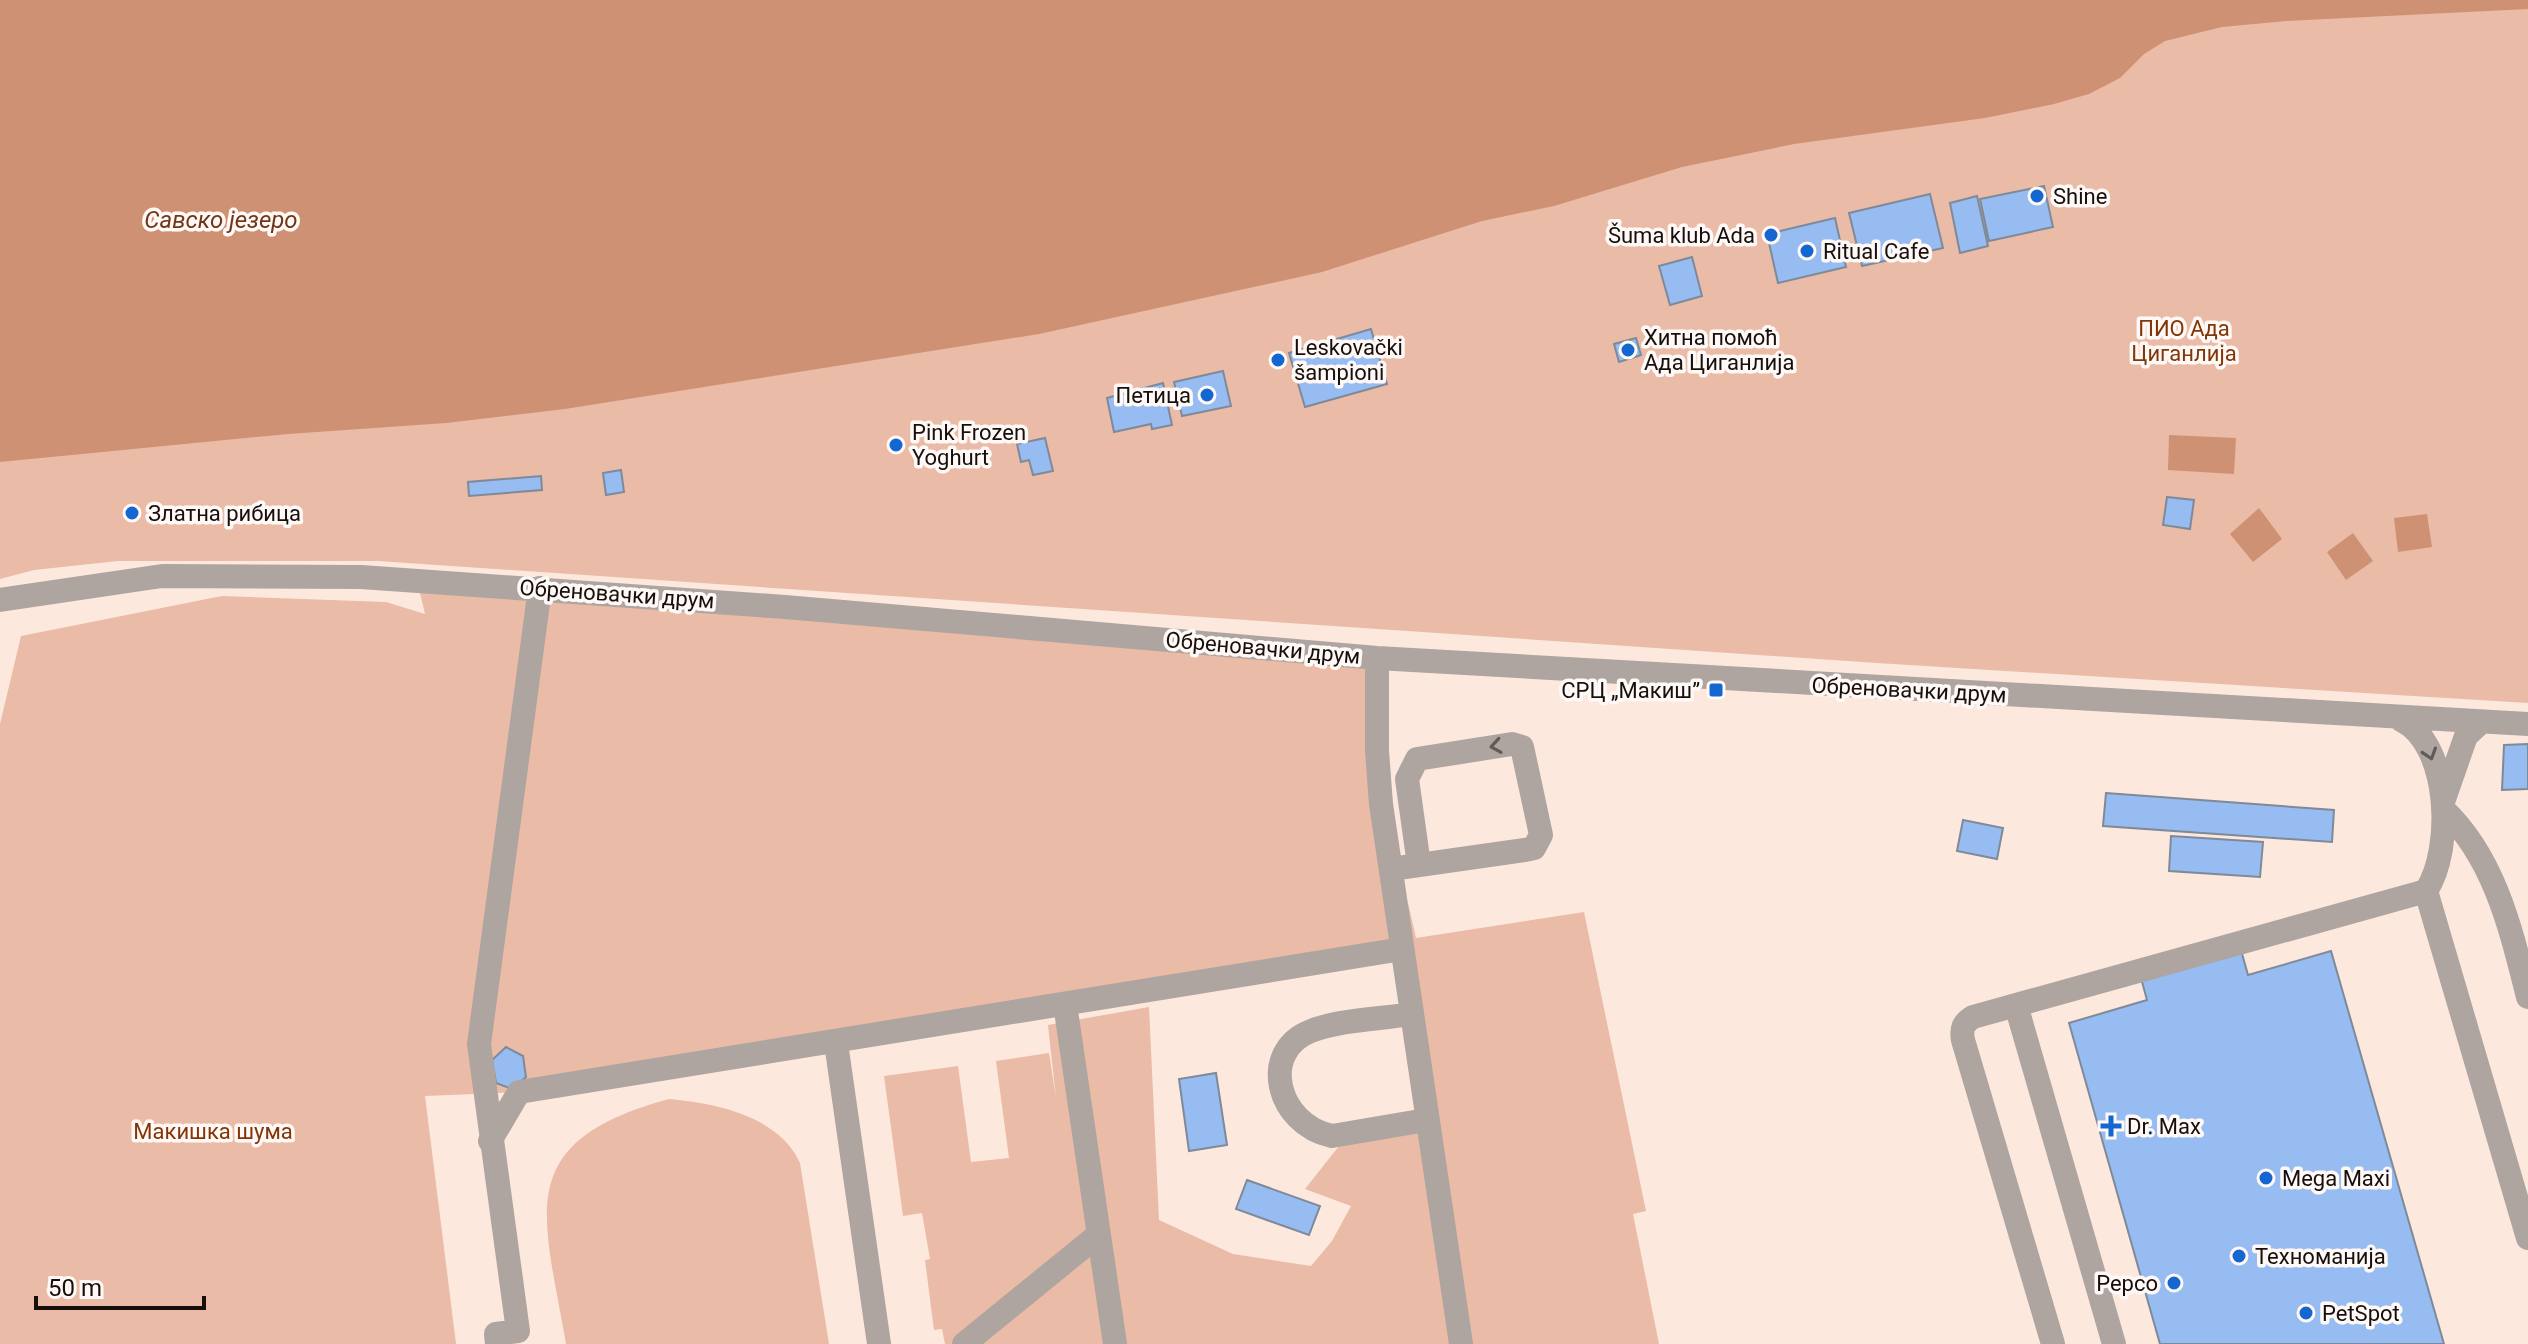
<svg xmlns="http://www.w3.org/2000/svg" width="2528" height="1344" viewBox="0 0 2528 1344" font-family="Roboto,sans-serif">
<style>
.green{fill:#eabba6}
.water{fill:#cf9173}
.building{fill:#96bcf1;stroke:#7f8a99;stroke-width:2}
.lines{fill:none;stroke-linecap:round;stroke-linejoin:round}
.minor{stroke:#aea5a0;stroke-width:24}
.oneway{stroke:#625a56}
.poi-dot{fill:#1467d1;stroke:#fef9f7;stroke-width:3}
.labels{text-anchor:middle;dominant-baseline:central;stroke-width:7;stroke-linejoin:round;paint-order:stroke}
.poi-label{font-size:22px;fill:#160f0c;stroke:#fef9f7;text-anchor:start}
.park-label{font-size:22px;fill:#823607;stroke:#fef9f7}
.street-label{font-size:22px;fill:#160f0c;stroke:#fef9f7}
.water-label{font-size:24px;font-style:italic;fill:#703617;stroke:#fef9f7}
</style>
<rect width="100%" height="100%" fill="#fde8de"/>
<path class="green" d="M 0,0 L 2528,0 L 2528,703 L 1877,663 L 378,561 L 118,561 L 34,570 L 0,579 Z
M 417,580 L 1377,658 L 1396,903 L 1408,903 L 1416,938 L 1584,912 L 1646,1211 L 1633,1214 L 1659,1344 L 945,1344 L 942,1329 L 934,1330 L 925,1260 L 930,1259 L 922,1213 L 903,1216 L 884,1076 L 958,1066 L 971,1162 L 1009,1158 L 996,1061 L 1049,1053 L 1056,1098 L 1048,1025 L 1149,1007 L 1159,1220 L 1233,1254 L 1311,1266 L 1332,1241 L 1351,1206 L 1305,1189 L 1339,1146 L 1426,1120 L 1402,950 L 519,1092 L 425,1096 L 456,1344 L 0,1344 L 0,724 L 21,636 L 222,596 L 386,602 L 425,614 Z
M 669,1099 C 715,1103 779,1116 800,1163 L 829,1344 L 566,1344 C 544,1214 510,1142 669,1099 Z"/>
<path class="water" d="M 0,0 L 2528,0 L 2528,9 L 2286,21 L 2222,27 L 2165,41 L 2144,54 L 2120,78 L 2089,94 L 2054,104 L 1985,118 L 1794,144 L 1682,167 L 1554,206 L 1482,221 L 1322,272 L 1039,334 L 565,409 L 446,423 L 288,434 L 0,462 Z
M 2169,435 L 2236,438 L 2234,474 L 2168,470 Z
M 2259,508 L 2282,539 L 2253,562 L 2230,534 Z
M 2427,514 L 2432,547 L 2398,552 L 2394,518 Z
M 2353,533 L 2373,561 L 2346,580 L 2327,552 Z"/>
<path class="building" d="M 2044,186 L 2053,227 L 1989,241 L 1980,199 Z
M 1930,194 L 1943,248 L 1862,266 L 1849,213 Z
M 1977,196 L 1988,246 L 1960,253 L 1950,203 Z
M 1835,218 L 1846,267 L 1778,283 L 1767,234 Z
M 1692,257 L 1702,296 L 1670,305 L 1659,266 Z
M 1371,329 L 1387,384 L 1305,407 L 1289,353 Z
M 1636,338 L 1641,355 L 1619,362 L 1614,344 Z
M 1223,371 L 1231,406 L 1182,416 L 1174,382 Z
M 1163,383 L 1172,425 L 1152,429 L 1151,424 L 1114,432 L 1107,398 Z
M 1045,438 L 1053,471 L 1033,475 L 1029,460 L 1021,462 L 1017,444 Z
M 621,470 L 624,492 L 606,495 L 603,473 Z
M 541,476 L 542,490 L 469,496 L 468,482 Z
M 2167,497 L 2194,500 L 2190,529 L 2163,525 Z
M 2528,744 L 2528,789 L 2502,790 L 2504,745 Z
M 2106,793 L 2334,810 L 2332,842 L 2103,826 Z
M 1963,820 L 2003,828 L 1997,859 L 1957,851 Z
M 2171,836 L 2263,842 L 2260,877 L 2169,871 Z
M 2241,950 L 2248,975 L 2331,951 L 2444,1344 L 2160,1344 L 2069,1023 L 2147,1000 L 2141,978 Z
M 506,1047 L 523,1056 L 526,1077 L 512,1089 L 496,1083 L 492,1060 Z
M 1216,1073 L 1227,1145 L 1189,1151 L 1179,1079 Z
M 1247,1180 L 1320,1206 L 1309,1235 L 1236,1209 Z"/>
<g class="lines">
<path class="minor" d="M 0,600 L 162,576 L 361,577 L 785,607 L 1377,658 L 2528,724
M 1377,658 L 1377,751 L 1381,804 L 1461,1344
M 2444,799 L 2466,736 L 2479,724
M 2443,809 C 2495,858 2511,930 2528,997
M 1391,869 L 1525,850 L 1534,848 L 1541,835 L 1522,747 L 1512,744 L 1417,759 L 1407,779 L 1419,865
M 2426,891 L 2528,1238
M 1065,1004 L 1115,1344
M 2016,1005 L 2114,1344
M 1411,1014 C 1381,1019 1338,1020 1311,1031 C 1259,1051 1276,1124 1332,1136 L 1426,1120
M 836,1043 L 879,1344
M 490,1141 L 519,1092 L 1402,949
M 497,1344 L 496,1334 L 518,1331 L 479,1044 L 540,588
M 964,1344 L 1098,1235
M 2053,1344 L 1963,1040 C 1961,1029 1963,1023 1973,1017 L 2426,891 C 2454,849 2450,743 2401,720"/>
</g>
<defs><path id="oneway-chevron" d="M-2-3.5L2.5 0L-2 3.5" fill="none" stroke-width="1.6" stroke-linecap="round" stroke-linejoin="round" transform="scale(2)"/></defs>
<g class="oneway">
<use href="#oneway-chevron" transform="translate(1496 746) rotate(171)"/>
<use href="#oneway-chevron" transform="translate(2430 754) rotate(72)"/>
</g>
<g class="poi-dot">
<circle cx="2037" cy="196" r="8"/>
<circle cx="1771" cy="235" r="8"/>
<circle cx="1807" cy="251" r="8"/>
<circle cx="1628" cy="350" r="8"/>
<circle cx="1278" cy="360" r="8"/>
<circle cx="1207" cy="395" r="8"/>
<circle cx="896" cy="445" r="8"/>
<circle cx="132" cy="513" r="8"/>
<rect x="1708" y="682" width="16" height="16" rx="4"/>
<path d="M2107 1114h8v8h8v8h-8v8h-8v-8h-8v-8h8z"/>
<circle cx="2266" cy="1178" r="8"/>
<circle cx="2239" cy="1256" r="8"/>
<circle cx="2174" cy="1283" r="8"/>
<circle cx="2306" cy="1313" r="8"/>
</g>
<g class="labels">
<g class="poi-label">
<text x="2053" y="196">Shine</text>
<text x="1755" y="235" text-anchor="end">Šuma klub Ada</text>
<text x="1823" y="251">Ritual Cafe</text>
<text x="1644" y="337">Хитна помоћ<tspan x="1644" dy="25">Ада Циганлија</tspan></text>
<text x="1294" y="347">Leskovački<tspan x="1294" dy="25">šampioni</tspan></text>
<text x="1191" y="395" text-anchor="end">Петица</text>
<text x="912" y="432">Pink Frozen<tspan x="912" dy="25">Yoghurt</tspan></text>
<text x="148" y="513">Златна рибица</text>
<text x="1700" y="690" text-anchor="end">СРЦ „Макиш”</text>
<text x="2127" y="1126">Dr. Max</text>
<text x="2282" y="1178">Mega Maxi</text>
<text x="2255" y="1256">Техноманија</text>
<text x="2158" y="1283" text-anchor="end">Pepco</text>
<text x="2322" y="1313">PetSpot</text>
</g>
<g class="park-label">
<text x="2184" y="328">ПИО Ада<tspan x="2184" dy="25">Циганлија</tspan></text>
<text x="213" y="1131">Макишка шума</text>
</g>
<g class="street-label">
<text transform="translate(617 594) rotate(4)">Обреновачки друм</text>
<text transform="translate(1263 648) rotate(5)">Обреновачки друм</text>
<text transform="translate(1909 690) rotate(3)">Обреновачки друм</text>
</g>
<g class="water-label">
<text x="221" y="220">Савско језеро</text>
</g>
</g>
<path d="M36 1296v12h168v-12" fill="none" stroke="#160f0c" stroke-width="4"/>
<text x="48" y="1296" font-size="24" fill="#160f0c" stroke="#fef9f7" stroke-width="6" paint-order="stroke">50 m</text>
</svg>
